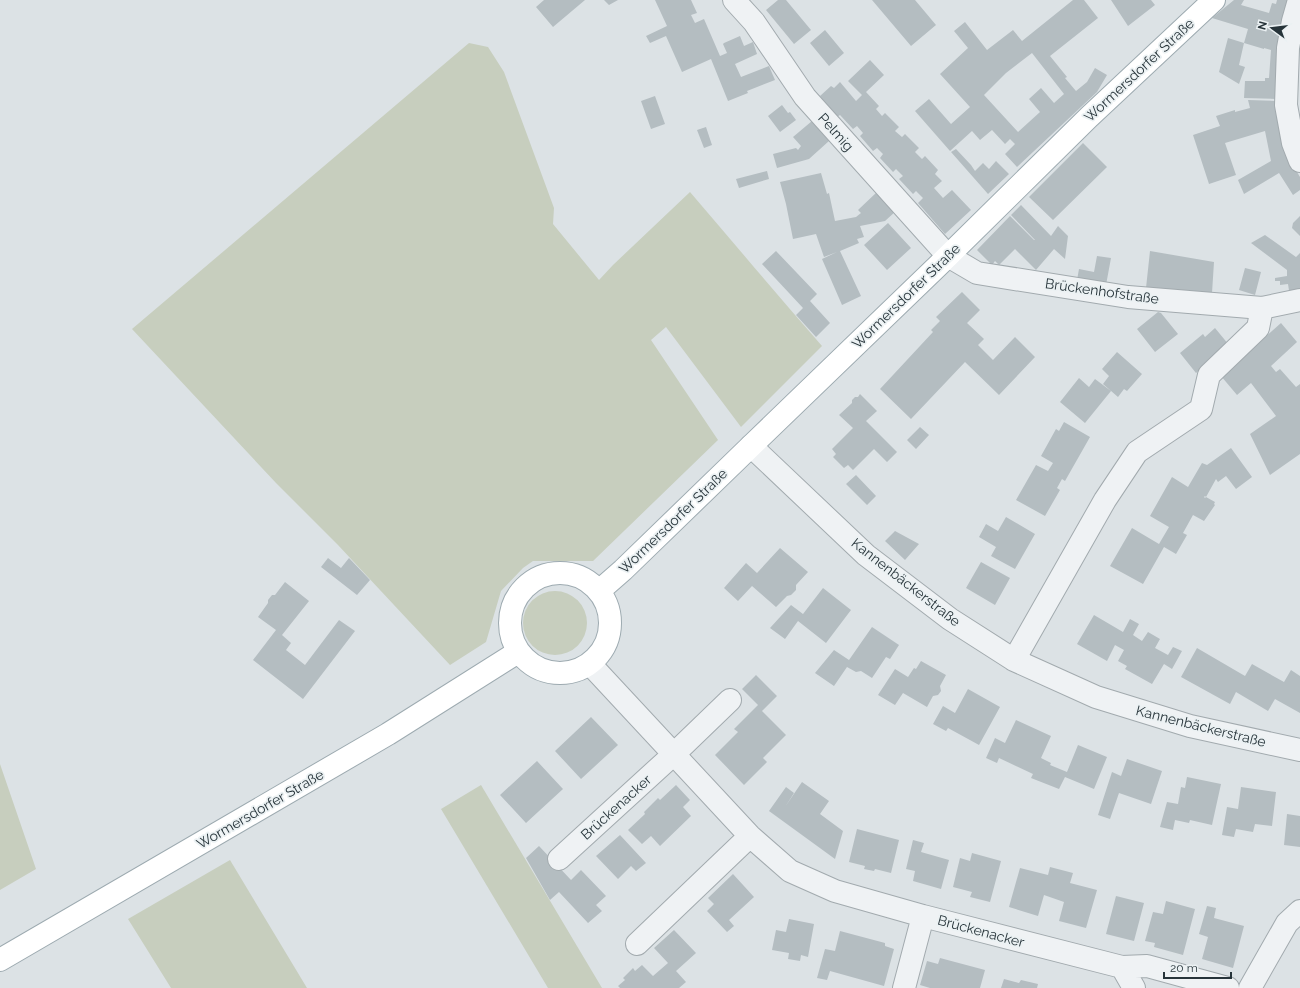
<svg xmlns="http://www.w3.org/2000/svg" width="1300" height="988" viewBox="0 0 1300 988" font-family="Raleway,sans-serif">
<style>
.green{fill:#c7cebe}
.building{fill:#b4bdc1;fill-rule:evenodd}
.lines{fill:none;stroke-linecap:round;stroke-linejoin:round}
.minor-casing{stroke:#a2aaae;stroke-width:24}
.major-casing{stroke:#9daab0;stroke-width:24}
.minor{stroke:#eff2f4;stroke-width:22}
.major{stroke:#fff;stroke-width:22}
.labels{text-anchor:middle;dominant-baseline:central;stroke-width:3.5;stroke-linejoin:round;paint-order:stroke}
.street-label{font-size:14px;fill:#27343a;stroke:#ebf1f3}
</style>
<rect width="100%" height="100%" fill="#dce2e5"/>
<path class="green" d="M 469,43 L 488,47 L 504,72 L 554,208 L 553,224 L 599,280 L 613,265 L 690,192 C 734,243 777,295 822,346 L 741,427 L 666,327 L 651,340 L 718,440 L 593,561 L 533,561 L 523,568 L 501,591 L 486,642 L 450,665 L 338,545 L 276,483 L 132,329 Z
M523 623a32 32 0 1 1 64 0a32 32 0 1 1-64 0Z
M 0,764 L 36,869 L 0,890 Z
M 481,785 L 602,988 L 548,988 L 441,809 Z
M 230,860 L 307,988 L 171,988 L 128,919 Z"/>
<path class="building" d="M 544,0 L 585,0 L 553,27 L 536,7 Z
M 604,0 L 618,0 L 609,5 Z
M 655,0 L 691,0 L 697,13 L 691,15 L 695,23 L 704,19 L 720,56 L 727,53 L 723,44 L 724,43 L 740,36 L 744,46 L 753,42 L 757,54 L 735,64 L 741,77 L 769,66 L 775,80 L 747,91 L 748,93 L 728,101 L 711,59 L 682,72 L 666,36 L 650,43 L 646,36 L 667,26 Z
M 778,0 L 786,0 L 811,30 L 794,44 L 766,10 Z
M 872,0 L 915,0 L 936,25 L 911,46 Z
M 1073,0 L 1084,0 L 1098,18 L 1050,56 L 1067,77 L 1065,78 L 1076,91 L 1087,82 L 1095,68 L 1107,75 L 1097,92 L 1017,167 L 1005,154 L 1015,144 L 1010,139 L 1005,144 L 992,130 L 980,140 L 972,131 L 950,151 L 915,111 L 929,99 L 951,124 L 970,107 L 940,74 L 968,48 L 954,31 L 965,22 L 987,50 L 1013,30 L 1022,41 ZM 1032,53 L 1064,94 L 1054,103 L 1041,88 L 1029,99 L 1040,112 L 1018,132 L 984,95 L 1006,73 Z
M 1111,0 L 1151,0 L 1155,5 L 1128,26 Z
M 1234,0 L 1244,0 L 1241,5 L 1269,13 L 1272,3 L 1276,4 L 1277,0 L 1292,0 L 1277,99 L 1244,98 L 1245,81 L 1265,81 L 1265,78 L 1269,78 L 1271,50 L 1264,48 L 1264,49 L 1244,43 L 1248,29 L 1212,18 Z
M 825,30 L 844,53 L 829,66 L 810,43 Z
M 1228,38 L 1244,43 L 1239,65 L 1245,67 L 1239,84 L 1219,72 Z
M 870,60 L 884,75 L 866,92 L 879,106 L 876,109 L 882,116 L 885,113 L 899,127 L 895,131 L 902,137 L 905,134 L 919,148 L 915,152 L 922,159 L 925,156 L 938,170 L 935,174 L 942,181 L 934,188 L 943,198 L 952,190 L 971,210 L 945,234 L 918,203 L 923,198 L 916,191 L 913,194 L 899,179 L 903,176 L 896,169 L 893,172 L 880,158 L 883,154 L 877,148 L 873,151 L 860,136 L 863,133 L 857,126 L 853,129 L 840,115 L 837,117 L 820,96 L 831,86 L 834,88 L 840,82 L 856,101 L 862,95 L 848,81 Z
M 655,96 L 665,124 L 651,129 L 641,101 Z
M 1248,100 L 1276,101 L 1276,109 L 1285,152 L 1300,177 L 1300,190 L 1293,195 L 1279,173 L 1244,194 L 1238,180 L 1271,161 L 1265,131 L 1225,143 L 1236,175 L 1209,184 L 1193,135 L 1220,126 L 1216,116 L 1235,110 L 1235,112 L 1250,108 Z
M 782,105 L 788,113 L 790,112 L 796,120 L 780,132 L 768,116 Z
M 812,121 L 829,141 L 809,159 L 777,168 L 773,154 L 796,148 L 798,150 L 801,146 L 793,137 Z
M 706,127 L 712,145 L 704,148 L 697,130 Z
M 1083,143 L 1107,167 L 1053,220 L 1029,197 Z
M 956,149 L 971,165 L 975,171 L 983,163 L 989,169 L 996,161 L 1009,174 L 988,194 L 951,152 Z
M 767,171 L 769,179 L 739,188 L 736,179 Z
M 821,173 L 827,194 L 829,193 L 835,221 L 856,217 L 861,213 L 858,210 L 877,192 L 896,211 L 885,221 L 860,226 L 864,237 L 857,239 L 859,243 L 840,251 L 861,296 L 842,305 L 822,259 L 837,252 L 824,257 L 816,234 L 793,239 L 786,204 L 780,182 Z
M 1021,205 L 1051,236 L 1058,226 L 1068,236 L 1065,259 L 1054,249 L 1036,270 L 1015,249 L 999,265 L 995,261 L 992,265 L 977,250 L 1010,216 L 1034,240 L 1035,240 L 1011,215 Z
M 1300,216 L 1300,236 L 1292,228 L 1293,223 Z
M 888,223 L 911,248 L 887,270 L 864,245 Z
M 1265,235 L 1296,257 L 1300,253 L 1300,295 L 1290,297 L 1288,284 L 1280,285 L 1280,281 L 1275,281 L 1275,278 L 1287,276 L 1287,270 L 1251,243 Z
M 776,251 L 817,294 L 810,301 L 830,323 L 816,337 L 796,315 L 803,308 L 762,264 Z
M 1150,251 L 1214,262 L 1212,293 L 1146,288 Z
M 1097,256 L 1111,258 L 1106,285 L 1077,280 L 1079,269 L 1094,272 Z
M 1245,268 L 1261,272 L 1255,295 L 1239,290 Z
M 962,292 L 980,310 L 967,323 L 984,339 L 978,345 L 993,360 L 1015,337 L 1035,357 L 999,395 L 965,362 L 911,419 L 880,389 L 933,332 L 931,330 L 940,321 L 936,317 Z
M 1158,312 L 1161,313 L 1178,334 L 1155,352 L 1137,329 Z
M 1281,323 L 1297,342 L 1271,366 L 1276,372 L 1280,369 L 1296,387 L 1300,384 L 1300,454 L 1270,475 L 1250,434 L 1276,416 L 1251,383 L 1237,395 L 1221,376 Z
M 1215,328 L 1229,345 L 1196,373 L 1180,353 L 1203,334 L 1205,337 Z
M 1117,352 L 1142,374 L 1127,391 L 1124,389 L 1118,397 L 1103,384 L 1109,376 L 1102,369 Z
M 1079,378 L 1089,387 L 1095,379 L 1111,391 L 1085,423 L 1060,402 Z
M 860,394 L 877,411 L 866,421 L 897,452 L 887,462 L 874,449 L 853,470 L 848,465 L 844,468 L 833,457 L 836,454 L 832,449 L 853,428 L 839,415 L 852,403 L 852,400 L 855,397 L 858,397 Z
M 1064,422 L 1090,437 L 1065,481 L 1062,479 L 1057,488 L 1060,490 L 1045,516 L 1016,500 L 1036,465 L 1048,471 L 1053,463 L 1041,456 L 1056,429 L 1059,431 Z
M 920,427 L 929,435 L 916,449 L 907,440 Z
M 1231,448 L 1252,477 L 1236,489 L 1226,476 L 1218,482 L 1216,479 L 1206,497 L 1205,496 L 1204,497 L 1205,498 L 1206,497 L 1215,502 L 1214,504 L 1215,505 L 1204,521 L 1193,515 L 1183,533 L 1187,535 L 1176,554 L 1164,547 L 1143,584 L 1110,566 L 1132,528 L 1159,544 L 1169,527 L 1150,516 L 1172,477 L 1188,487 L 1202,463 L 1207,465 Z
M 856,475 L 876,496 L 867,505 L 846,484 Z
M 1006,517 L 1035,534 L 1015,569 L 991,556 L 996,547 L 979,537 L 986,524 L 998,531 Z
M 895,531 L 919,544 L 905,560 L 885,541 Z
M 780,548 L 808,572 L 796,585 L 796,590 L 791,595 L 787,596 L 776,607 L 752,586 L 738,601 L 724,588 L 746,563 L 757,573 Z
M 328,558 L 341,568 L 349,558 L 370,580 L 357,595 L 321,567 Z
M 981,562 L 1010,578 L 995,605 L 966,588 Z
M 285,582 L 309,601 L 282,635 L 291,643 L 286,650 L 305,665 L 339,620 L 355,631 L 303,699 L 253,660 L 276,630 L 258,617 L 268,603 L 268,600 L 272,595 L 275,595 Z
M 823,588 L 851,610 L 826,643 L 798,621 L 785,639 L 770,628 L 791,605 L 803,614 Z
M 1094,615 L 1123,632 L 1130,619 L 1139,624 L 1133,635 L 1142,641 L 1148,632 L 1160,639 L 1155,648 L 1168,655 L 1173,647 L 1182,651 L 1172,669 L 1164,664 L 1152,684 L 1125,669 L 1127,666 L 1118,661 L 1124,650 L 1115,645 L 1107,661 L 1077,644 Z
M 872,627 L 899,645 L 890,659 L 886,657 L 872,678 L 861,671 L 856,672 L 847,667 L 834,686 L 815,673 L 834,650 L 849,660 Z
M 1197,648 L 1245,676 L 1252,664 L 1284,682 L 1291,670 L 1300,676 L 1300,713 L 1275,699 L 1268,711 L 1236,692 L 1230,704 L 1181,677 Z
M 921,661 L 946,675 L 940,686 L 941,691 L 938,695 L 933,696 L 927,707 L 903,693 L 895,705 L 878,695 L 895,669 L 908,677 L 914,668 L 916,669 Z
M 756,675 L 777,696 L 762,711 L 786,735 L 763,758 L 767,762 L 744,785 L 715,755 L 738,732 L 734,729 L 758,705 L 742,689 Z
M 968,689 L 1000,707 L 979,745 L 948,728 L 946,731 L 933,724 L 943,706 L 955,713 Z
M 591,717 L 618,745 L 581,779 L 555,751 Z
M 1016,720 L 1051,736 L 1041,758 L 1051,763 L 1050,765 L 1067,772 L 1078,745 L 1107,757 L 1094,789 L 1065,777 L 1059,789 L 1031,778 L 1033,774 L 999,758 L 997,763 L 986,758 L 995,738 L 1005,743 Z
M 1127,759 L 1162,771 L 1151,804 L 1119,793 L 1110,819 L 1098,815 L 1112,772 L 1121,776 Z
M 537,761 L 563,789 L 526,823 L 500,795 Z
M 1187,777 L 1221,784 L 1212,825 L 1190,820 L 1189,823 L 1175,820 L 1173,830 L 1160,827 L 1167,802 L 1178,804 L 1181,787 L 1185,788 Z
M 802,782 L 829,801 L 820,814 L 843,831 L 835,859 L 769,811 L 786,787 L 794,793 L 785,807 Z
M 676,785 L 690,800 L 683,807 L 691,816 L 660,846 L 651,836 L 642,844 L 628,830 L 645,814 L 644,812 L 658,798 L 660,800 Z
M 1241,787 L 1276,792 L 1272,826 L 1255,824 L 1253,832 L 1236,829 L 1234,837 L 1222,835 L 1227,807 L 1238,809 Z
M 1287,814 L 1300,816 L 1300,847 L 1284,845 Z
M 857,829 L 899,840 L 891,873 L 875,869 L 874,871 L 864,869 L 865,866 L 849,862 Z
M 620,835 L 646,863 L 636,871 L 631,866 L 618,879 L 596,856 Z
M 913,840 L 924,843 L 921,852 L 949,860 L 941,889 L 913,881 L 915,871 L 906,869 Z
M 539,846 L 571,880 L 581,870 L 606,896 L 596,905 L 602,911 L 588,923 L 559,892 L 550,900 L 526,858 Z
M 972,853 L 1001,861 L 990,902 L 970,897 L 972,892 L 953,887 L 960,858 L 970,861 Z
M 1050,867 L 1073,873 L 1070,883 L 1097,890 L 1086,928 L 1059,921 L 1064,902 L 1044,895 L 1038,916 L 1009,907 L 1020,868 L 1048,875 Z
M 733,874 L 754,897 L 729,920 L 734,926 L 727,932 L 707,911 L 714,904 L 708,898 Z
M 1116,896 L 1144,903 L 1134,941 L 1106,934 Z
M 1166,901 L 1195,909 L 1183,955 L 1154,947 L 1155,943 L 1145,941 L 1153,912 L 1163,914 Z
M 1207,906 L 1216,908 L 1214,918 L 1244,926 L 1233,968 L 1202,959 L 1208,937 L 1199,934 Z
M 789,919 L 814,924 L 808,957 L 801,955 L 800,961 L 788,959 L 789,953 L 772,950 L 776,930 L 786,932 Z
M 674,930 L 696,953 L 676,971 L 686,982 L 679,988 L 620,988 L 618,986 L 625,980 L 623,978 L 633,968 L 635,971 L 642,965 L 653,976 L 668,963 L 654,948 Z
M 840,931 L 885,943 L 885,946 L 894,949 L 884,986 L 830,971 L 827,980 L 817,978 L 825,949 L 835,951 Z
M 940,958 L 985,970 L 980,988 L 930,988 L 920,985 L 927,961 L 938,964 Z
M 1004,979 L 1019,983 L 1021,980 L 1038,984 L 1037,988 L 1001,988 Z"/>
<g class="lines">
<defs>
<path id="minor" d="M 734,0 L 754,22 L 805,97 L 948,256 L 977,273 L 1128,297 L 1262,308 L 1300,300
M 1299,0 L 1293,21 L 1288,48 L 1286,105 L 1293,143 L 1300,161
M 751,446 L 866,555 L 950,619 L 1014,660 L 1096,697 L 1190,726 L 1300,750
M 1014,660 L 1105,500 L 1137,452 L 1201,409 L 1209,375 L 1258,328 L 1262,308
M 590,664 L 750,836 L 790,871 L 835,891 L 923,916 L 1122,967 L 1147,966 L 1228,988
M 559,859 L 674,754 L 730,700
M 637,944 L 750,836
M 1122,967 L 1134,988
M 904,988 L 923,916
M 1250,988 L 1287,923 L 1300,911"/>
<path id="major" d="M510 623a50 50 0 1 1 100 0a50 50 0 1 1-100 0Z
M 599,591 L 623,570 L 751,446 L 948,256 L 1089,117 L 1214,0
M 0,960 L 388,734 L 518,652"/>
</defs>
<use href="#minor" class="minor-casing"/>
<use href="#major" class="major-casing"/>
<use href="#minor" class="minor"/>
<use href="#major" class="major"/>
</g>
<g class="labels">
<g class="street-label">
<text transform="translate(1139 70) rotate(-43)">Wormersdorfer Straße</text>
<text transform="translate(836 132) rotate(48)">Pelmig</text>
<text transform="translate(1102 291) rotate(8)">Brückenhofstraße</text>
<text transform="translate(906 296) rotate(-44)">Wormersdorfer Straße</text>
<text transform="translate(673 521) rotate(-44)">Wormersdorfer Straße</text>
<text transform="translate(906 582) rotate(38)">Kannenbäckerstraße</text>
<text transform="translate(1201 726) rotate(14)">Kannenbäckerstraße</text>
<text transform="translate(616 807) rotate(-42)">Brückenacker</text>
<text transform="translate(260 809) rotate(-30)">Wormersdorfer Straße</text>
<text transform="translate(981 931) rotate(15)">Brückenacker</text>
</g>
</g>
<g transform="translate(1272 28) rotate(285)" stroke="#ebf1f3" stroke-width="3" paint-order="stroke">
<path d="M0-3L7 15L0 10L-7 15Z" fill="#27343a"/>
<text y="-6" font-size="11" font-weight="bold" text-anchor="middle" fill="#27343a">N</text>
</g>
<path d="M1164 972v6h67v-6" fill="none" stroke="#27343a" stroke-width="2"/>
<text x="1170" y="972" font-size="12" fill="#27343a" stroke="#ebf1f3" stroke-width="3" paint-order="stroke">20 m</text>
</svg>
